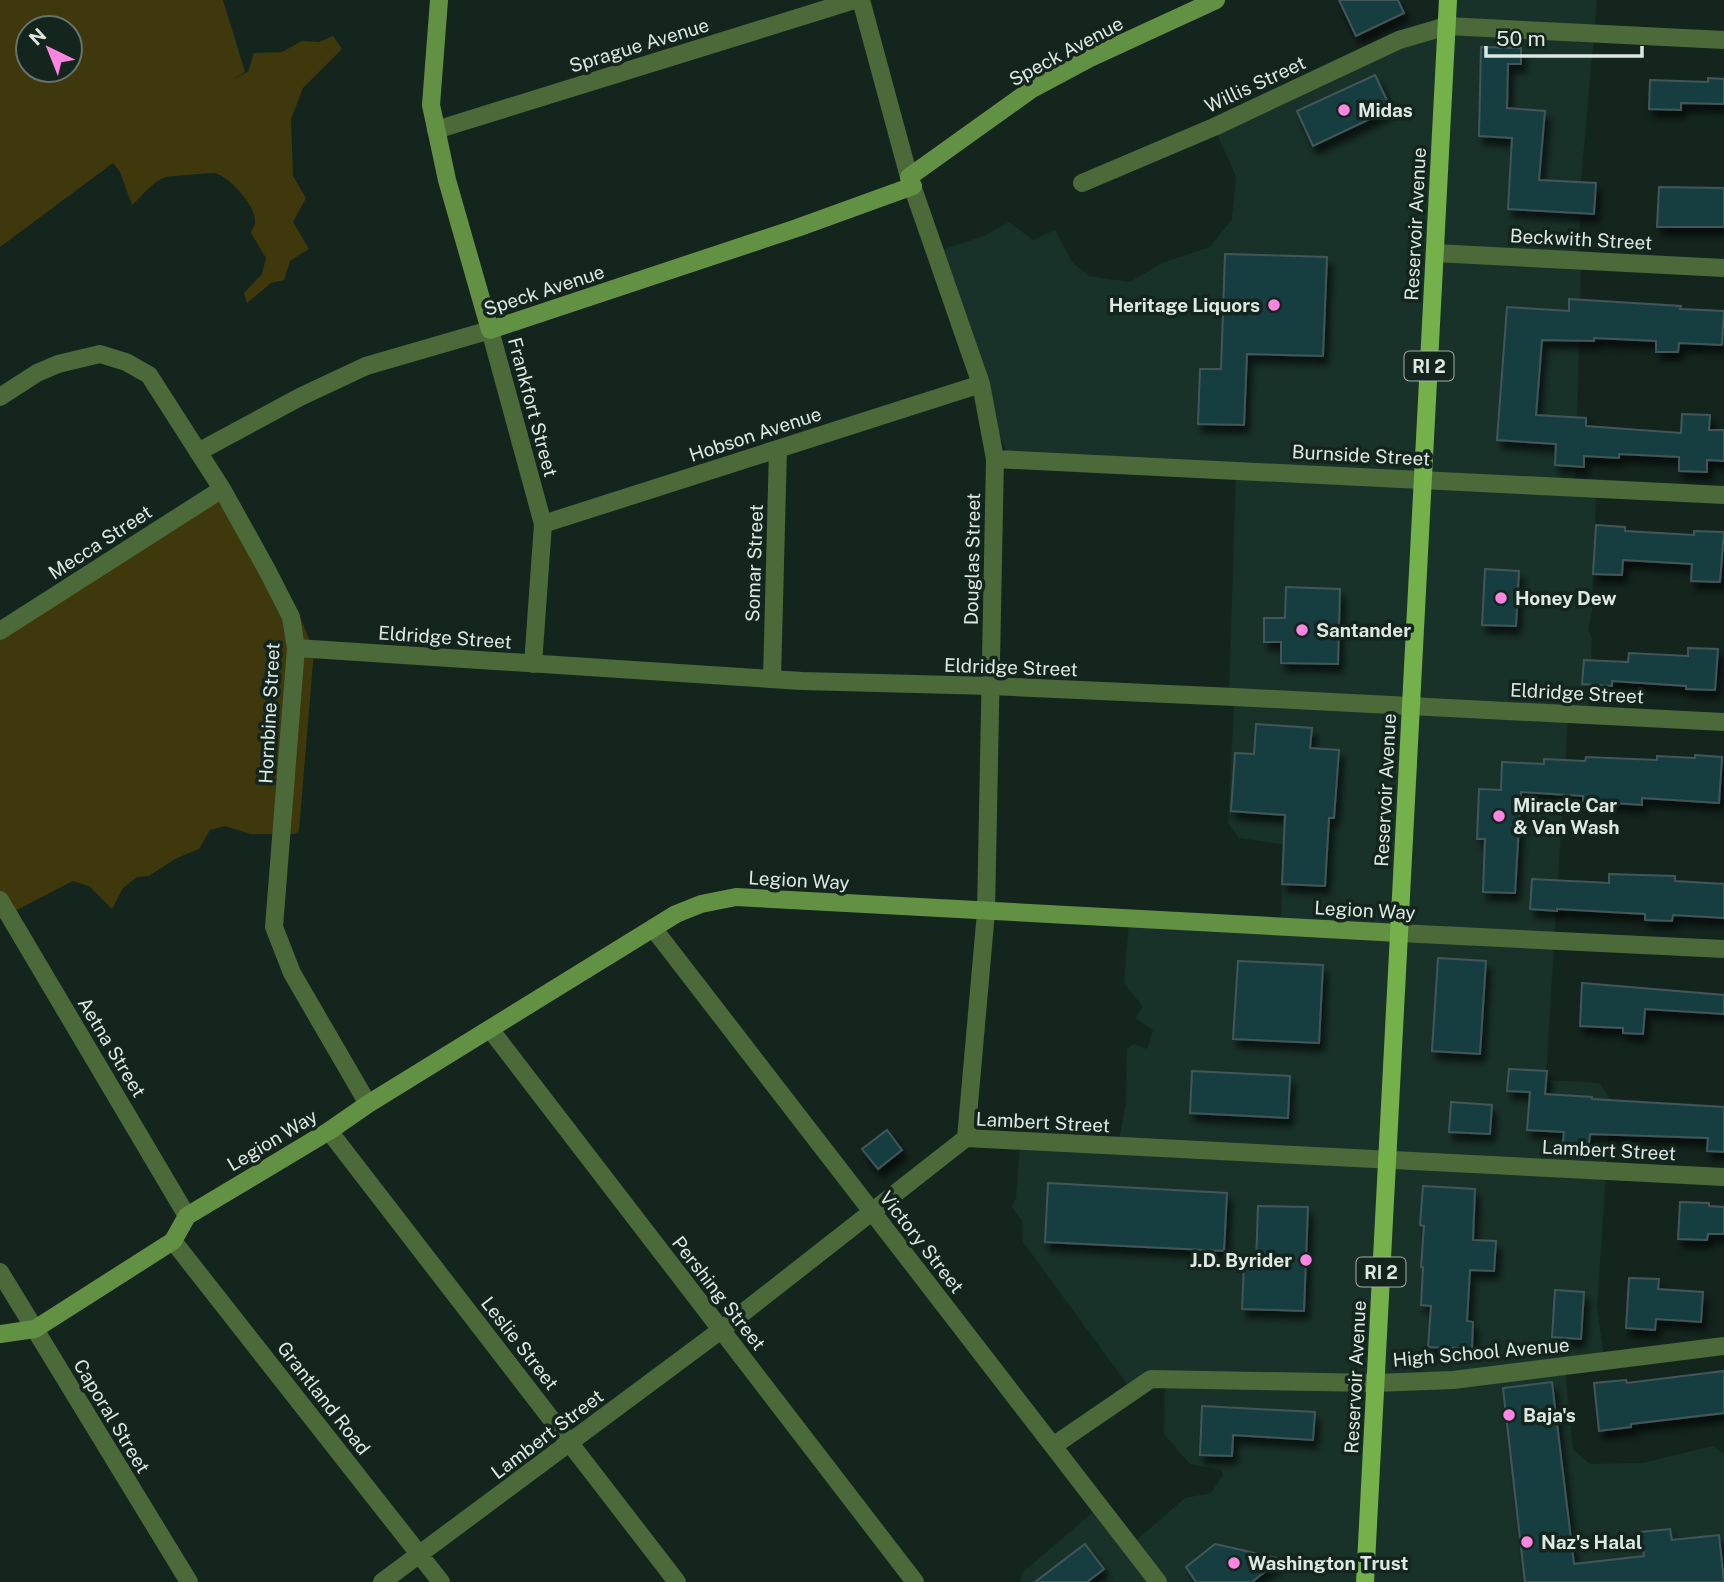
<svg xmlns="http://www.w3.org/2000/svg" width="1724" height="1582" viewBox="0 0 1724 1582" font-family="'Public Sans',sans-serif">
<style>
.built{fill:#193229}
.green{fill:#3f380c;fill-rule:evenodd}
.building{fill:#143e41;stroke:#425758;stroke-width:2;filter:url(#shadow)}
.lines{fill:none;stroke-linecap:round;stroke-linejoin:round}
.street{stroke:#4c693a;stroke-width:18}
.secondary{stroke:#639144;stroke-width:18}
.primary{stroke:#75b14a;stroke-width:18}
.poi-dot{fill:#fe85e0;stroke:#14251e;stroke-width:2.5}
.labels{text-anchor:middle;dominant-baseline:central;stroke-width:7;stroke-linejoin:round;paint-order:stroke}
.shield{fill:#14251e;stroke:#a1aea8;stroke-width:2}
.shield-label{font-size:18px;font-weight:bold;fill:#dde8e3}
.street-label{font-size:19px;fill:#dde8e3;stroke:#14251e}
.poi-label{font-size:19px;font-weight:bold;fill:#dde8e3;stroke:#14251e;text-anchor:start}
</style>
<defs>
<filter id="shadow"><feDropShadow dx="4.5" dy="8" stdDeviation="3.5" flood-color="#0009"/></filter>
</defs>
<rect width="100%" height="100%" fill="#14251e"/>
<path class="built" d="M 1438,0 L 1597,0 L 1581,180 L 1579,261 L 1581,269 L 1575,486 L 1596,490 L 1592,610 L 1588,630 L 1592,639 L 1588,714 L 1568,718 L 1546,1076 L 1547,1080 L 1599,1083 L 1611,1099 L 1597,1307 L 1604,1358 L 1566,1365 L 1566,1380 L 1573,1449 L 1590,1464 L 1642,1463 L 1713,1446 L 1724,1454 L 1724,1582 L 1020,1582 L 1022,1573 L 1099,1507 L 1132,1544 L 1185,1498 L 1211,1493 L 1223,1475 L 1221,1470 L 1190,1464 L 1164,1434 L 1165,1377 L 1130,1388 L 1023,1242 L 1022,1221 L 1012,1207 L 1016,1198 L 1020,1143 L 1119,1140 L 1126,1104 L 1127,1049 L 1134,1044 L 1147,1049 L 1153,1030 L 1135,1018 L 1143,1007 L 1124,983 L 1129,921 L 1281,920 L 1283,844 L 1239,838 L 1228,823 L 1234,704 L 1229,695 L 1236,472 L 1010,459 L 982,395 L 942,250 L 984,236 L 1009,222 L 1033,240 L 1055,230 L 1072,262 L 1089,276 L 1130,282 L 1162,263 L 1210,247 L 1232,219 L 1236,177 L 1214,127 L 1438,18 Z"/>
<path class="green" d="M 0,0 L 223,0 L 245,72 L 233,79 L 248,72 L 254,53 L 282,52 L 302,41 L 319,42 L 333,36 L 342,49 L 303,88 L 291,119 L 293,176 L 306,198 L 293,222 L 309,249 L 290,261 L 284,280 L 271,283 L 247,303 L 244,293 L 262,274 L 266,258 L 251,233 C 252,229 255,226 255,223 C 257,207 230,177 215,173 C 212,173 169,176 166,177 C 153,181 142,196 132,205 L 120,172 L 113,163 L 0,247 ZM 70,28 L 70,70 L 28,70 L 28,28 Z
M 218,500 L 296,607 L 314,651 L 299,831 L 295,834 L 250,834 L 225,826 L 210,830 L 199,849 L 175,859 L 149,876 L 137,877 L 123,888 L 112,909 L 89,886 L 73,881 L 13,912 L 0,897 L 0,640 Z"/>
<path class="building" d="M 1339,0 L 1398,0 L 1404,13 L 1356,36 Z
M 1481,47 L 1521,48 L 1521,64 L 1508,64 L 1507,108 L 1545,111 L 1539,180 L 1596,183 L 1594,214 L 1508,209 L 1512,138 L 1479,136 Z
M 1375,75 L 1391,109 L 1313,146 L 1297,111 Z
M 1708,78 L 1724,79 L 1724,104 L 1681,103 L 1681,110 L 1649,109 L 1650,80 L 1708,82 Z
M 1659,187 L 1724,188 L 1724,227 L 1657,227 Z
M 1225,254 L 1327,257 L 1323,356 L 1247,354 L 1244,425 L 1198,424 L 1200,369 L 1221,369 Z
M 1569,299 L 1681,306 L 1680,309 L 1724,311 L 1722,345 L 1679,343 L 1678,352 L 1656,352 L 1656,341 L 1594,338 L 1594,341 L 1542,340 L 1536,415 L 1586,418 L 1586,426 L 1681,433 L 1682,414 L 1710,415 L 1709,430 L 1724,430 L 1724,461 L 1707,460 L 1707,472 L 1679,471 L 1679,457 L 1619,454 L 1619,458 L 1584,456 L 1584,467 L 1555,465 L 1556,444 L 1497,440 L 1507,307 L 1569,311 Z
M 1596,525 L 1625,527 L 1625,531 L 1694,535 L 1694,531 L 1724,532 L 1720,582 L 1691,581 L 1692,564 L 1623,560 L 1622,575 L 1593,574 Z
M 1485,569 L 1519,571 L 1516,626 L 1482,625 Z
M 1286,587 L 1340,589 L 1338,664 L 1281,663 L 1281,642 L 1264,642 L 1264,618 L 1285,618 Z
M 1688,648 L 1718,649 L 1715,690 L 1686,689 L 1686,686 L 1612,681 L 1612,686 L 1582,684 L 1584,660 L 1628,662 L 1629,653 L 1688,656 Z
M 1256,724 L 1312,728 L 1310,748 L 1339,750 L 1334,818 L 1329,818 L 1325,886 L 1282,884 L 1285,815 L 1231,811 L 1235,753 L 1254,754 Z
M 1695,755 L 1722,757 L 1719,803 L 1642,798 L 1642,805 L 1583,801 L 1583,796 L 1521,792 L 1515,893 L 1483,892 L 1485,839 L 1477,839 L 1479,789 L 1501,790 L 1502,762 L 1544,764 L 1544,759 L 1585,761 L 1586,757 L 1657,760 L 1657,756 L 1695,758 Z
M 1609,874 L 1675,876 L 1675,881 L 1724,884 L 1724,918 L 1673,915 L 1672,921 L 1645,920 L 1645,914 L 1557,909 L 1557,911 L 1530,909 L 1532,879 L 1609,883 Z
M 1438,958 L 1486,961 L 1480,1054 L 1432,1051 Z
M 1238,961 L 1323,965 L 1319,1043 L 1233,1039 Z
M 1582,983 L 1724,995 L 1724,1014 L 1645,1009 L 1643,1034 L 1623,1033 L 1623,1028 L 1580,1026 Z
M 1509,1069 L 1547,1071 L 1545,1094 L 1592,1097 L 1592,1099 L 1724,1107 L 1724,1152 L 1707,1151 L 1708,1138 L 1590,1134 L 1589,1144 L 1563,1142 L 1564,1132 L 1527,1130 L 1530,1092 L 1507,1091 Z
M 1192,1071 L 1290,1076 L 1288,1118 L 1190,1113 Z
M 1451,1102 L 1492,1105 L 1490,1134 L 1449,1132 Z
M 887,1130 L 902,1150 L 878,1169 L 862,1149 Z
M 1048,1183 L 1227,1193 L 1224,1251 L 1045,1242 Z
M 1423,1186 L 1475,1189 L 1473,1240 L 1496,1241 L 1494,1271 L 1470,1270 L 1467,1321 L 1473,1322 L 1472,1349 L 1428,1347 L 1431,1306 L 1421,1305 L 1423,1267 L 1421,1267 L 1424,1226 L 1420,1225 Z
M 1680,1202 L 1709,1203 L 1709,1206 L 1724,1207 L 1724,1234 L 1708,1234 L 1707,1240 L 1678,1239 Z
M 1258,1206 L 1308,1207 L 1304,1311 L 1242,1309 L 1244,1263 L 1256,1264 Z
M 1629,1278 L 1659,1279 L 1658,1289 L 1703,1292 L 1701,1322 L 1656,1319 L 1655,1330 L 1626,1328 Z
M 1555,1290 L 1584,1292 L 1581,1339 L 1552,1337 Z
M 1724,1371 L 1724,1413 L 1631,1424 L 1631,1427 L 1599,1431 L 1594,1383 L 1626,1380 L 1627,1383 Z
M 1552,1382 L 1574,1564 L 1644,1556 L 1641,1532 L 1670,1529 L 1672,1540 L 1719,1535 L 1724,1582 L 1525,1582 L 1503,1388 Z
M 1202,1406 L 1315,1412 L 1313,1440 L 1233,1435 L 1232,1456 L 1200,1455 Z
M 1085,1544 L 1104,1569 L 1087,1582 L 1035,1582 Z
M 1215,1544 L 1281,1559 L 1252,1582 L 1196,1582 L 1186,1567 Z"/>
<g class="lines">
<path class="street" d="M 861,0 L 909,177 L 981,384 L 995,459 L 986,912 L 966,1138
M 436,130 L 855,0
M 1082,183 L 1214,127 L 1399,40 L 1447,26 L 1724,40
M 1435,253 L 1724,268
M 0,397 L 37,373 L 58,364 L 100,354 L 126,362 L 149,375 L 222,489 L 267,570 L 291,617 L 296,648 L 274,927 L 292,973 L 368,1104
M 198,452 L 300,397 L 366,366 L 490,330 L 543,524 L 533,664
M 995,459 L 1724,495
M 543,524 L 981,384
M 0,631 L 222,489
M 296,648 L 802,681 L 991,686 L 1234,697 L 1724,722
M 772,679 L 778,449
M 0,900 L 187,1216
M 653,928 L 1158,1582
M 1399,933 L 1724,949
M 490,1029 L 915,1582
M 329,1131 L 677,1582
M 173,1241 L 441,1582
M 0,1272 L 189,1582
M 1053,1446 L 1151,1379 L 1375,1383 L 1453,1380 L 1724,1346
M 382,1582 L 721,1330 L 966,1138 L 1724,1177"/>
<path class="secondary" d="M 439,0 L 431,105 L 447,180 L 490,330 L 797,228 L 913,186
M 909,177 L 1032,89 L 1090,58 L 1216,0
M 0,1334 L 35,1329 L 173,1241 L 187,1216 L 329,1131 L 368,1104 L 676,914 L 701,904 L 736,897 L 1399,933"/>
<path class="primary" d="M 1365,1582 L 1448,0"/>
</g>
<g class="poi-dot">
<circle cx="1344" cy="110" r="7"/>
<circle cx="1274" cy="305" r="7"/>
<circle cx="1501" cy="598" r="7"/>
<circle cx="1302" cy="630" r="7"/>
<circle cx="1499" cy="816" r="7"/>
<circle cx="1306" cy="1260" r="7"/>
<circle cx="1509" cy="1415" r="7"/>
<circle cx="1527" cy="1542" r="7"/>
<circle cx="1234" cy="1563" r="7"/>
</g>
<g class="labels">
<g class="shield">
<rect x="1404.5" y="351.5" width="49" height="29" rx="5"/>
<rect x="1356.5" y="1257.5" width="49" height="29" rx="5"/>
</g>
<g class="shield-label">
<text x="1429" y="366">RI 2</text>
<text x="1381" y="1272">RI 2</text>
</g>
<g class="street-label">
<text transform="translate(639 45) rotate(-17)">Sprague Avenue</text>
<text transform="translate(1066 51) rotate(-28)">Speck Avenue</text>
<text transform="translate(1255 84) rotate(-25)">Willis Street</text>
<text transform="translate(1415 224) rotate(-87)">Reservoir Avenue</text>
<text transform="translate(1581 239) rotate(3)">Beckwith Street</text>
<text transform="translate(544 290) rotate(-18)">Speck Avenue</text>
<text transform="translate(533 407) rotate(75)">Frankfort Street</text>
<text transform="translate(755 434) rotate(-18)">Hobson Avenue</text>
<text transform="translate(1361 455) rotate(3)">Burnside Street</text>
<text transform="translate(100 542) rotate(-33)">Mecca Street</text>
<text transform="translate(972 559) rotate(-89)">Douglas Street</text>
<text transform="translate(754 563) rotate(-88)">Somar Street</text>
<text transform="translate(445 637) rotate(4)">Eldridge Street</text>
<text transform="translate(1011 667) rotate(2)">Eldridge Street</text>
<text transform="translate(1577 693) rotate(3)">Eldridge Street</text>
<text transform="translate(269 713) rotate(-87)">Hornbine Street</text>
<text transform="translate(1385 790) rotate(-87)">Reservoir Avenue</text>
<text transform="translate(799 880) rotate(3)">Legion Way</text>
<text transform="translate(1365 910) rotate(3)">Legion Way</text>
<text transform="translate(112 1047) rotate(59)">Aetna Street</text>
<text transform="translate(1043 1122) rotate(3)">Lambert Street</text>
<text transform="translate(272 1140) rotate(-31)">Legion Way</text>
<text transform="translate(1609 1150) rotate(3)">Lambert Street</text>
<text transform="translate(922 1242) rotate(52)">Victory Street</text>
<text transform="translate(719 1293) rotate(52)">Pershing Street</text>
<text transform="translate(520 1343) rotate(52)">Leslie Street</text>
<text transform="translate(1481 1352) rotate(-5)">High School Avenue</text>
<text transform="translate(1355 1377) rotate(-87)">Reservoir Avenue</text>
<text transform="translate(324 1398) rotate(52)">Grantland Road</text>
<text transform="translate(112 1416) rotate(59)">Caporal Street</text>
<text transform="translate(547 1434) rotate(-37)">Lambert Street</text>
</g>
<g class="poi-label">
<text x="1358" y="110">Midas</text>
<text x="1260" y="305" text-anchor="end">Heritage Liquors</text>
<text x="1515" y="598">Honey Dew</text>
<text x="1316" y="630">Santander</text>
<text x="1513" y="805">Miracle Car<tspan x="1513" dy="22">&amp; Van Wash</tspan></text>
<text x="1292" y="1260" text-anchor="end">J.D. Byrider</text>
<text x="1523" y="1415">Baja's</text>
<text x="1541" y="1542">Naz's Halal</text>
<text x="1248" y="1563">Washington Trust</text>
</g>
</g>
<g transform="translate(49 49) rotate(317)"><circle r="33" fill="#14251e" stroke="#64736d" stroke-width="2"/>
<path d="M0-5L12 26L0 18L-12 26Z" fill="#fe85e0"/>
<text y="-10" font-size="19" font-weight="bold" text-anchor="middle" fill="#dde8e3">N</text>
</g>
<path d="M1486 46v10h156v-10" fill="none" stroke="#dde8e3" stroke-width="3.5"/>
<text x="1496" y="46" font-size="21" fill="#dde8e3" stroke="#14251e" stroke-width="5" paint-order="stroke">50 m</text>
</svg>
